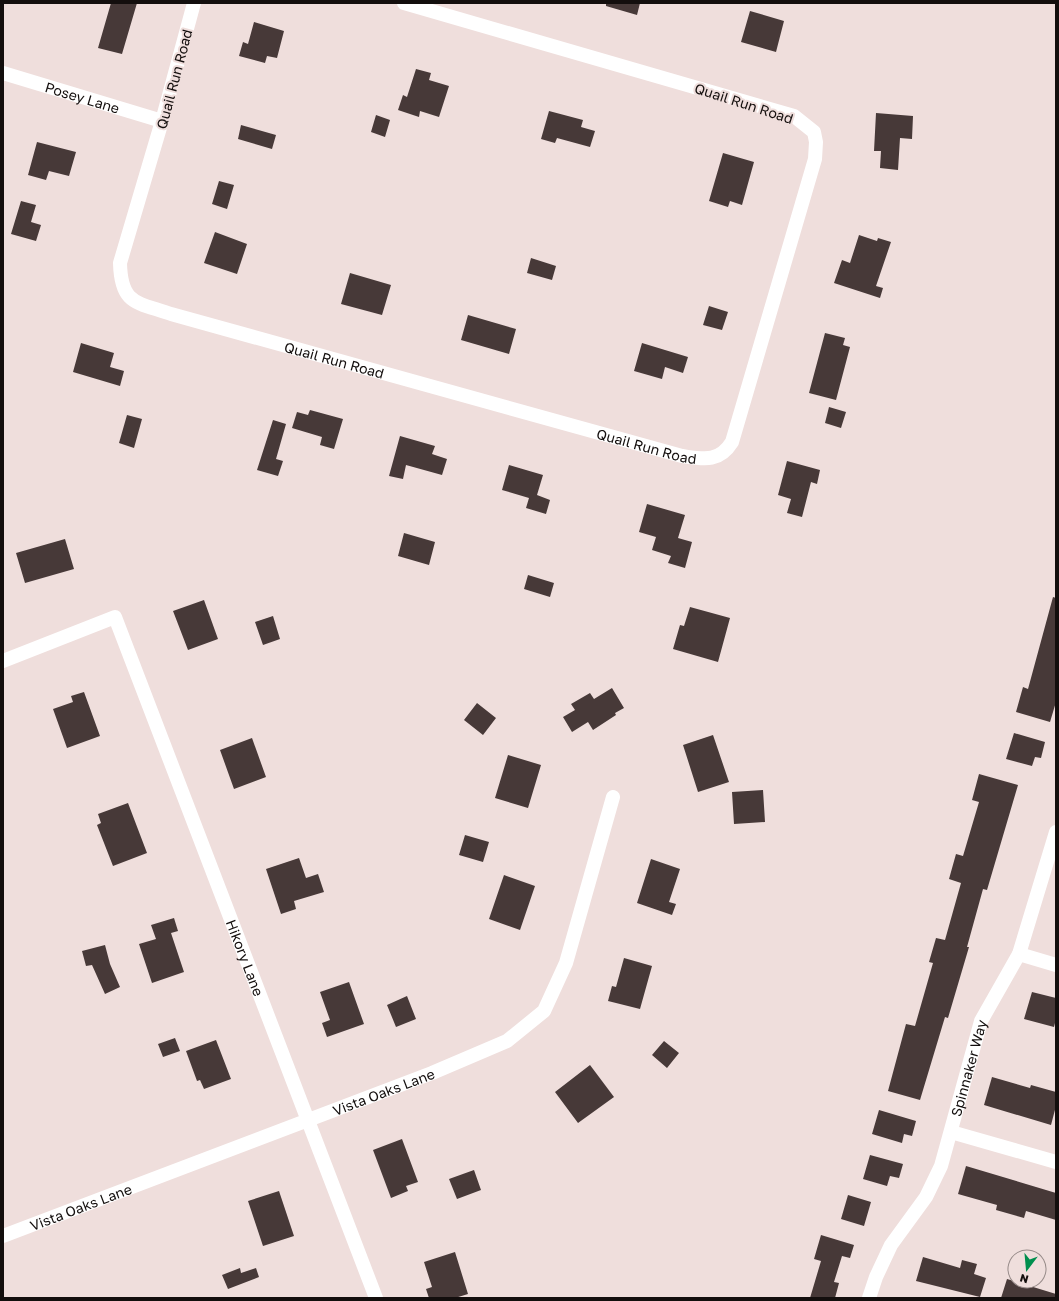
<svg xmlns="http://www.w3.org/2000/svg" width="1059" height="1301" viewBox="0 0 1059 1301" font-family="'Golos Text',sans-serif">
<style>
.building{fill:#473938}
.lines{fill:none;stroke-linecap:round;stroke-linejoin:round}
.minor{stroke:#fff;stroke-width:14}
.labels{text-anchor:middle;dominant-baseline:central;stroke-width:4;stroke-linejoin:round;paint-order:stroke}
.street-label{font-size:14px;fill:#130e0d;stroke:#efdedc}
</style>
<rect width="100%" height="100%" fill="#efdedc"/>
<path class="building" d="M 111,3 L 137,3 L 122,54 L 98,48 Z
M 606,3 L 640,3 L 637,15 L 606,6 Z
M 750,11 L 784,21 L 776,52 L 741,42 Z
M 254,22 L 284,31 L 277,58 L 267,56 L 265,63 L 239,56 L 243,42 L 248,44 Z
M 416,69 L 431,73 L 429,80 L 449,86 L 439,117 L 420,111 L 419,117 L 398,110 L 403,95 L 407,97 Z
M 549,111 L 583,120 L 581,127 L 595,131 L 590,147 L 557,138 L 555,143 L 541,139 Z
M 876,113 L 913,116 L 912,139 L 900,138 L 898,170 L 880,168 L 881,151 L 874,151 Z
M 376,115 L 390,120 L 385,137 L 371,132 Z
M 241,125 L 276,135 L 272,149 L 238,139 Z
M 37,142 L 76,152 L 69,176 L 49,171 L 46,180 L 28,175 Z
M 723,153 L 754,162 L 742,205 L 730,201 L 728,207 L 709,201 Z
M 219,181 L 234,185 L 227,209 L 212,204 Z
M 21,201 L 36,205 L 31,222 L 41,225 L 36,241 L 11,234 Z
M 215,232 L 247,244 L 237,274 L 204,263 Z
M 859,235 L 877,241 L 878,238 L 891,242 L 876,286 L 883,288 L 880,298 L 834,283 L 842,260 L 850,263 Z
M 531,258 L 556,266 L 552,280 L 527,273 Z
M 350,273 L 391,285 L 382,315 L 341,304 Z
M 709,306 L 728,312 L 722,330 L 703,325 Z
M 468,315 L 516,329 L 509,354 L 461,340 Z
M 825,333 L 845,338 L 843,345 L 850,347 L 836,400 L 809,393 Z
M 81,343 L 114,353 L 110,367 L 124,371 L 120,386 L 73,372 Z
M 642,343 L 688,357 L 683,373 L 665,367 L 662,379 L 634,371 Z
M 829,407 L 846,412 L 841,428 L 825,423 Z
M 310,410 L 343,419 L 334,449 L 320,445 L 322,437 L 292,428 L 297,412 L 308,415 Z
M 127,415 L 142,419 L 134,448 L 119,443 Z
M 273,420 L 286,424 L 276,459 L 283,461 L 278,476 L 257,470 Z
M 400,436 L 435,446 L 432,454 L 447,459 L 442,475 L 406,465 L 403,479 L 389,476 Z
M 787,461 L 820,470 L 817,484 L 811,482 L 802,517 L 787,513 L 791,499 L 778,495 Z
M 509,465 L 543,475 L 537,495 L 550,500 L 546,514 L 526,508 L 529,498 L 502,490 Z
M 647,504 L 685,515 L 678,538 L 692,542 L 685,568 L 668,563 L 671,556 L 652,550 L 656,537 L 639,532 Z
M 404,533 L 435,542 L 429,565 L 398,556 Z
M 65,539 L 74,569 L 25,583 L 16,553 Z
M 528,575 L 554,583 L 550,597 L 524,589 Z
M 1053,597 L 1056,598 L 1056,702 L 1050,722 L 1016,712 L 1023,687 L 1028,689 Z
M 204,600 L 218,639 L 188,650 L 173,611 Z
M 690,607 L 730,618 L 718,662 L 673,649 L 680,625 L 684,626 Z
M 273,616 L 280,639 L 263,645 L 255,622 Z
M 612,688 L 624,708 L 615,713 L 616,715 L 593,730 L 588,722 L 572,732 L 563,717 L 575,710 L 571,704 L 590,693 L 594,699 Z
M 84,692 L 100,736 L 67,748 L 53,709 L 73,702 L 71,696 Z
M 477,703 L 496,718 L 483,735 L 464,720 Z
M 1014,733 L 1045,742 L 1041,758 L 1035,757 L 1032,766 L 1006,759 Z
M 713,735 L 729,782 L 698,792 L 683,745 Z
M 252,738 L 266,777 L 234,789 L 220,750 Z
M 508,755 L 541,765 L 528,808 L 495,798 Z
M 979,774 L 1018,785 L 987,890 L 983,889 L 967,947 L 969,947 L 948,1018 L 945,1017 L 920,1100 L 888,1091 L 906,1024 L 915,1026 L 933,963 L 929,962 L 936,938 L 945,940 L 961,883 L 949,879 L 956,854 L 963,856 L 979,802 L 972,800 Z
M 763,790 L 765,822 L 734,824 L 732,792 Z
M 128,803 L 147,853 L 113,866 L 97,825 L 101,823 L 98,814 Z
M 465,835 L 489,842 L 483,862 L 459,855 Z
M 299,858 L 306,878 L 318,874 L 324,892 L 294,901 L 296,909 L 281,914 L 266,869 Z
M 651,859 L 680,869 L 669,902 L 676,904 L 672,915 L 637,903 Z
M 504,875 L 535,886 L 520,930 L 489,919 Z
M 174,918 L 178,931 L 171,933 L 184,972 L 152,983 L 139,944 L 156,939 L 151,925 Z
M 105,945 L 110,964 L 120,987 L 105,994 L 92,965 L 86,966 L 82,951 Z
M 624,958 L 652,966 L 640,1009 L 608,1001 L 612,986 L 616,987 Z
M 349,982 L 364,1024 L 327,1037 L 322,1023 L 330,1020 L 320,992 Z
M 1032,992 L 1056,998 L 1056,1019 L 1054,1027 L 1024,1019 Z
M 407,996 L 416,1019 L 396,1027 L 387,1005 Z
M 175,1038 L 180,1051 L 163,1057 L 158,1044 Z
M 216,1040 L 231,1079 L 204,1089 L 200,1080 L 197,1081 L 186,1051 Z
M 664,1041 L 679,1053 L 667,1068 L 652,1055 Z
M 590,1065 L 614,1097 L 578,1123 L 555,1092 Z
M 992,1077 L 1030,1088 L 1031,1085 L 1056,1092 L 1056,1106 L 1051,1125 L 984,1105 Z
M 879,1110 L 916,1121 L 912,1136 L 904,1134 L 902,1143 L 872,1134 Z
M 402,1139 L 418,1182 L 406,1186 L 408,1191 L 391,1198 L 373,1150 Z
M 870,1155 L 903,1164 L 899,1178 L 890,1176 L 887,1186 L 863,1179 Z
M 966,1166 L 1056,1193 L 1056,1220 L 1026,1211 L 1024,1218 L 996,1210 L 997,1205 L 958,1194 Z
M 474,1170 L 481,1190 L 457,1199 L 449,1179 Z
M 279,1191 L 294,1236 L 263,1246 L 248,1201 Z
M 848,1195 L 871,1202 L 864,1226 L 841,1219 Z
M 821,1235 L 854,1245 L 850,1258 L 842,1256 L 834,1282 L 839,1283 L 835,1298 L 810,1298 L 821,1261 L 814,1259 Z
M 455,1252 L 468,1294 L 455,1298 L 429,1298 L 426,1289 L 432,1287 L 424,1262 Z
M 923,1257 L 960,1268 L 962,1260 L 977,1264 L 974,1274 L 986,1278 L 980,1297 L 916,1281 Z
M 240,1268 L 241,1273 L 256,1268 L 259,1277 L 228,1289 L 222,1275 Z
M 1007,1279 L 1056,1294 L 1056,1298 L 1001,1298 Z"/>
<g class="lines">
<g class="minor">
<path id="s1" d="M 194,3 L 162,121 L 120,263 C 121,305 137,302 171,314 L 682,456 C 703,459 719,463 732,442 L 815,159 L 816,142 L 814,132 L 794,116 L 404,3"/>
<path id="s2" d="M 3,73 L 162,121"/>
<path id="s3" d="M 3,661 L 115,617 L 376,1298"/>
<path d="M 1019,954 L 1056,965"/>
<path d="M 951,1132 L 1056,1162"/>
<path id="s4" d="M 3,1236 L 432,1073 L 507,1041 L 544,1011 L 566,963 L 613,797"/>
<path id="s5" d="M 869,1298 L 876,1277 L 891,1245 L 926,1197 L 941,1166 L 981,1021 L 1019,954 L 1056,832"/>
</g>
</g>
<g class="labels">
<g class="street-label">
<text transform="translate(174 79) rotate(-75)">Quail Run Road</text>
<text stroke="none"><textPath href="#s2" startOffset="83">Posey Lane</textPath></text>
<text transform="translate(744 103) rotate(18)">Quail Run Road</text>
<text stroke="none"><textPath href="#s1" startOffset="521">Quail Run Road</textPath></text>
<text stroke="none"><textPath href="#s1" startOffset="845">Quail Run Road</textPath></text>
<text stroke="none"><textPath href="#s3" startOffset="485">Hikory Lane</textPath></text>
<text stroke="none"><textPath href="#s5" startOffset="253">Spinnaker Way</textPath></text>
<text stroke="none"><textPath href="#s4" startOffset="407">Vista Oaks Lane</textPath></text>
<text stroke="none"><textPath href="#s4" startOffset="83">Vista Oaks Lane</textPath></text>
</g>
</g>
<rect width="1059" height="1301" fill="none" stroke="#130e0d" stroke-width="8"/>
<g transform="translate(1027 1269) rotate(196)"><circle r="19" fill="#efdedc" stroke="#978b89"/>
<path d="M0-3L7 15L0 10L-7 15Z" fill="#008f4e"/>
<text y="-6" font-size="11" font-weight="bold" text-anchor="middle" fill="#130e0d">N</text>
</g>
</svg>
